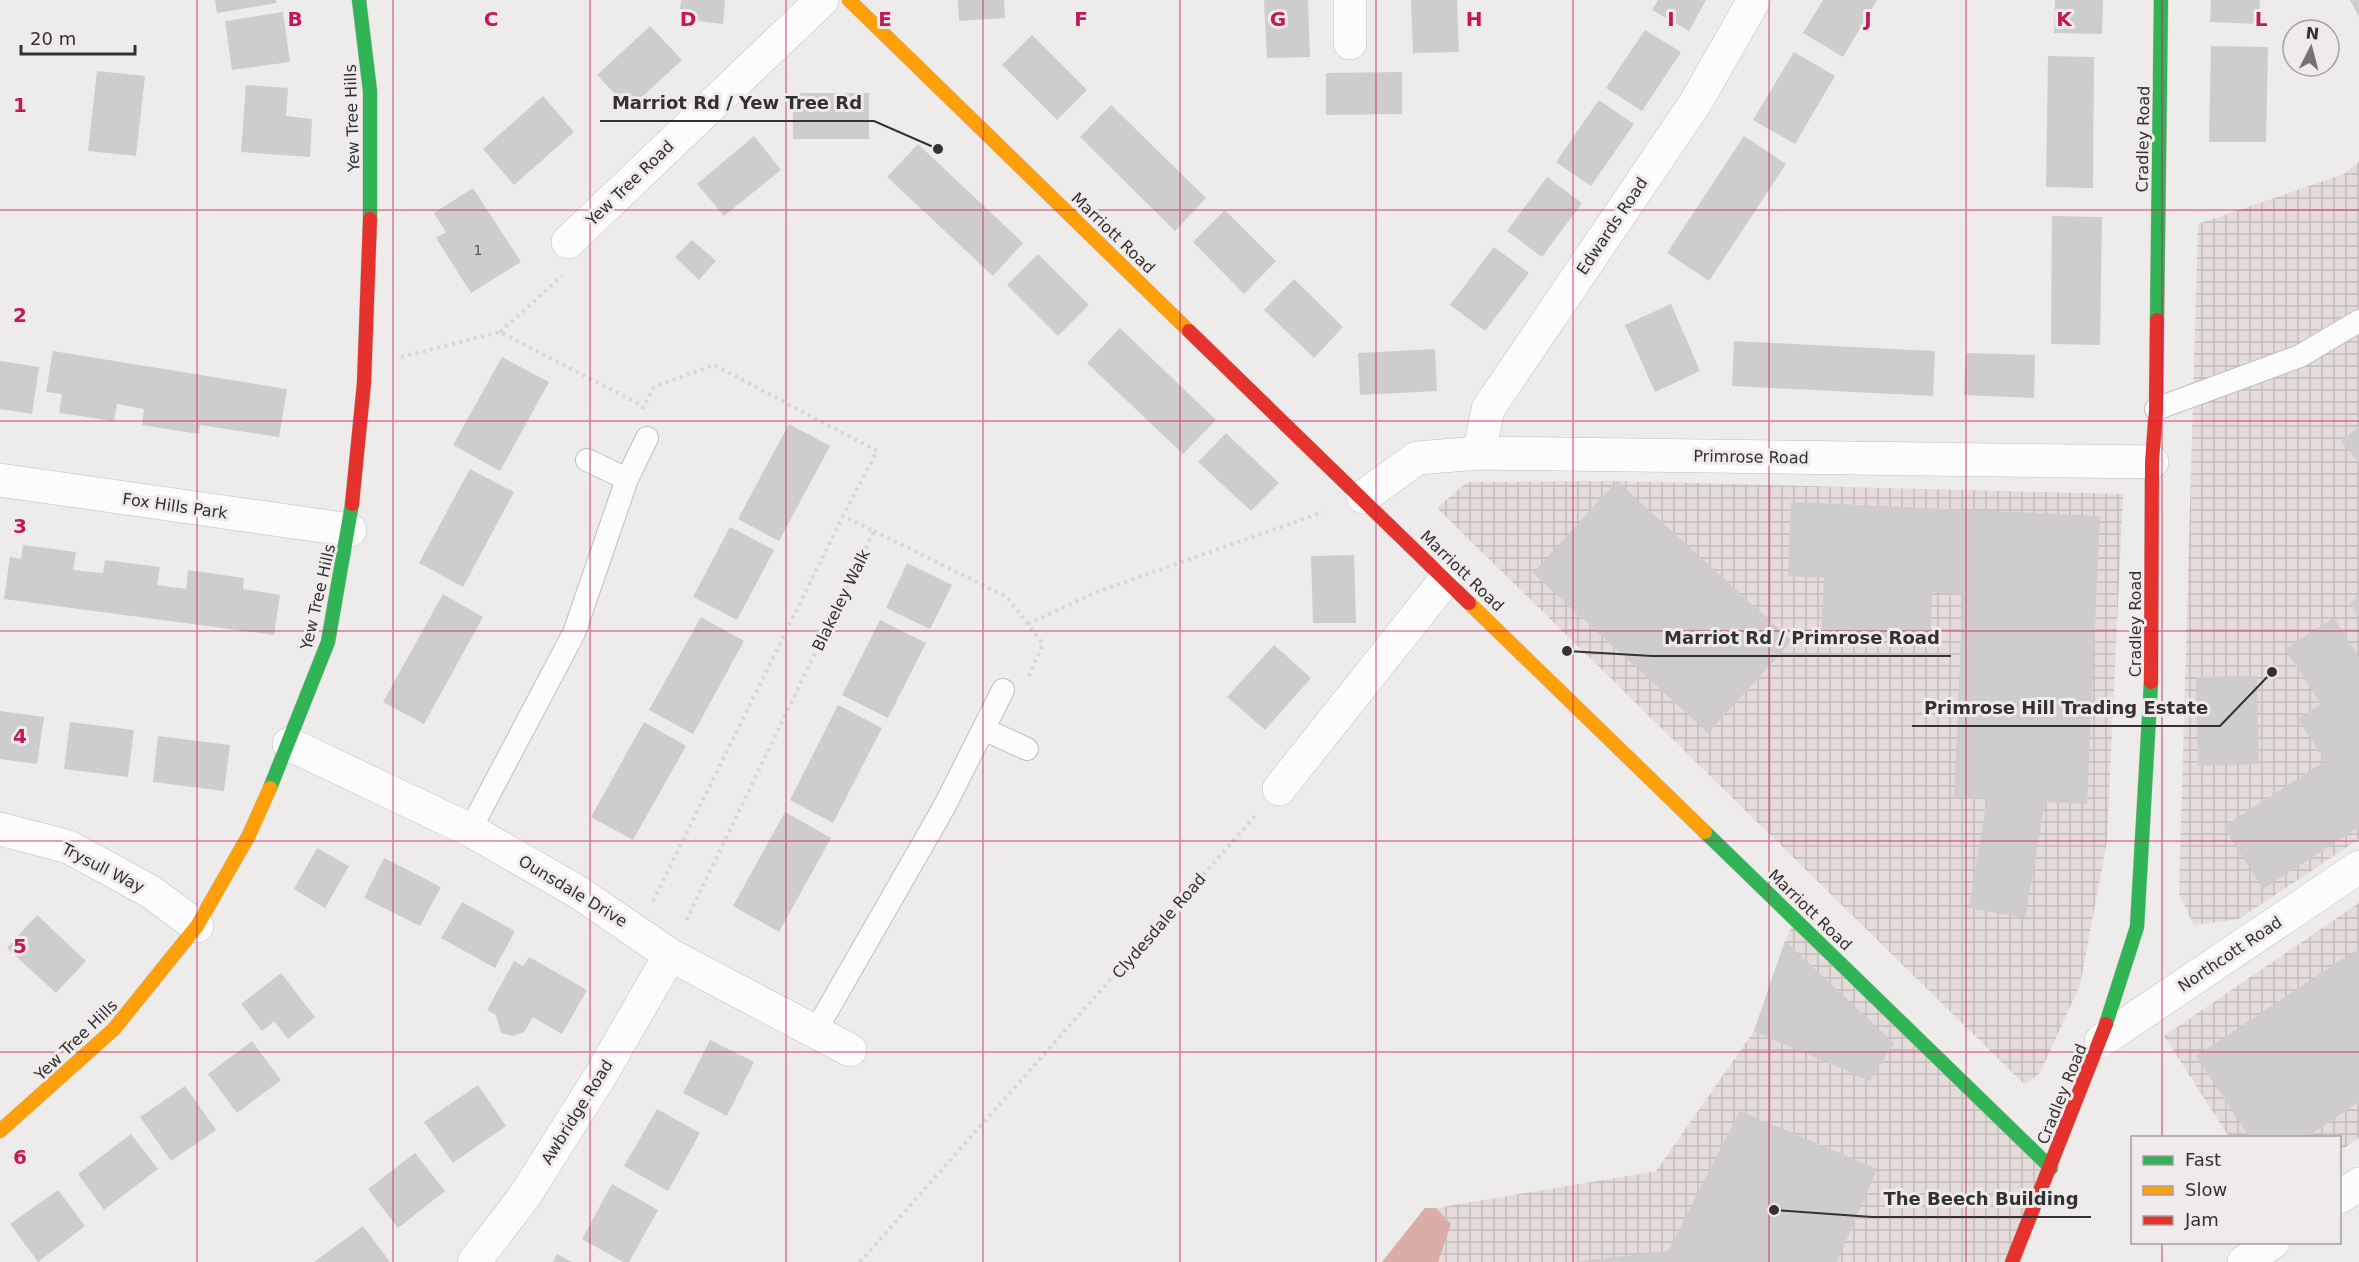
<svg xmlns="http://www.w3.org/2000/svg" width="2359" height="1262" viewBox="0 0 2359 1262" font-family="'DejaVu Sans',sans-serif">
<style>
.industrial{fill:url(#industrial-grid)}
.water{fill:#daada8}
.building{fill:#cecccc}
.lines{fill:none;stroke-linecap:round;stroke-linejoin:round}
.lane-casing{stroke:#c0bfbe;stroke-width:24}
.street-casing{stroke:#c0bfbe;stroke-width:34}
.fast-casing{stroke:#c0bfbe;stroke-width:15}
.slow-casing{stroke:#c0bfbe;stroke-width:15}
.jam-casing{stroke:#c0bfbe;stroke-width:15}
.path{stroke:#d6d6d6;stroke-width:4;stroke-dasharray:3 4.5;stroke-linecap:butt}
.lane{stroke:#fcfcfc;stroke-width:22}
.street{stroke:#fcfcfc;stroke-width:33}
.fast{stroke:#30b455;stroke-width:14}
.slow{stroke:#ff9f0a;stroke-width:14}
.jam{stroke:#e5322d;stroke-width:14}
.grid{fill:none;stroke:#c2185b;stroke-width:1.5;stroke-opacity:0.55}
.labels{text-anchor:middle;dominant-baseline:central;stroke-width:6;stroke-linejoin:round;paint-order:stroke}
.number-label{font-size:14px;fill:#5a5858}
.street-label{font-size:16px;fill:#333231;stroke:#efebea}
.grid-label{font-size:20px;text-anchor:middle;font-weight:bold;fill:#c2185b;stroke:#efebea;stroke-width:6;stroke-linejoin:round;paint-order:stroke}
.leader{fill:none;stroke:#333231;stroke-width:2}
.callout-dot{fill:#333231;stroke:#efebea;stroke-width:2}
.callout-label{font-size:18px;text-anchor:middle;font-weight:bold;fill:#333231;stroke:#efebea;stroke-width:6;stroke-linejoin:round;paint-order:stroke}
</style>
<defs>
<pattern id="industrial-grid" width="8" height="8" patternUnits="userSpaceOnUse" patternTransform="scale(1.5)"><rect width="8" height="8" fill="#e4dbda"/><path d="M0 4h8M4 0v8" fill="none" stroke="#c4bcbc"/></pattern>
</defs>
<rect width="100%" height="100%" fill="#eeeceb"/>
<path class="industrial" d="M 2359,162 L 2359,839 L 2239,919 L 2194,925 L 2179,894 L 2198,224 L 2344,174 Z
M 1617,481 L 2123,494 L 2107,841 L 2080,985 L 2040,1073 L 2024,1084 L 1437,508 L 1467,482 Z
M 2359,903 L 2359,1138 L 2340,1151 L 2340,1138 L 2229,1137 L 2164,1036 Z
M 1796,919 L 2051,1168 L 2012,1262 L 1382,1262 L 1425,1208 L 1436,1208 L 1656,1171 L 1754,1031 L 1785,941 Z"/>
<path class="water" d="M 1425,1208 L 1436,1208 L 1451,1224 L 1438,1262 L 1382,1262 Z"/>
<path class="building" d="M 215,0 L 276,0 L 277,3 L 217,13 Z
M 681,0 L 725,0 L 723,24 L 679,19 Z
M 958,0 L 1004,0 L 1005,18 L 959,21 Z
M 1264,0 L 1308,0 L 1310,57 L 1267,58 Z
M 1411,0 L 1457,0 L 1459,52 L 1413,53 Z
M 1658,0 L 1706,0 L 1689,31 L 1652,10 Z
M 1823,0 L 1877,0 L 1843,57 L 1803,33 Z
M 2055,0 L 2103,0 L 2102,34 L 2054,33 Z
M 2211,0 L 2260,0 L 2259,24 L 2210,22 Z
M 2350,0 L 2359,0 L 2359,17 Z
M 283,12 L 290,62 L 232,70 L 225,21 Z
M 650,26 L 682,60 L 629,109 L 597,75 Z
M 1645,30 L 1681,52 L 1642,111 L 1606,88 Z
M 1032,35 L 1087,90 L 1057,120 L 1002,65 Z
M 2211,46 L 2268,47 L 2266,142 L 2209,142 Z
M 1794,52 L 1835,76 L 1795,144 L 1753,120 Z
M 2048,56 L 2094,57 L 2093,188 L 2046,187 Z
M 97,71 L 145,76 L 136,156 L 88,151 Z
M 1402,72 L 1402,114 L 1326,115 L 1326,73 Z
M 246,85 L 288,88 L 286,116 L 312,119 L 310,157 L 241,152 Z
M 793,93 L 869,93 L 869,139 L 793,139 Z
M 543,96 L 574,132 L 514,185 L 483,149 Z
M 1599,100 L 1634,124 L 1591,186 L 1556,162 Z
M 1111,105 L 1206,198 L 1175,231 L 1080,137 Z
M 754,136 L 781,170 L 724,216 L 697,184 Z
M 1744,136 L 1786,164 L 1709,281 L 1667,253 Z
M 918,144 L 1023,243 L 993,276 L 887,177 Z
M 1547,177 L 1582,203 L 1542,257 L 1507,231 Z
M 473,188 L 521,262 L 471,293 L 436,238 L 446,232 L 434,213 Z
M 1225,210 L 1276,261 L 1244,294 L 1193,242 Z
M 2052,216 L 2102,217 L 2100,345 L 2051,344 Z
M 692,240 L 716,261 L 699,280 L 675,257 Z
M 1494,247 L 1529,273 L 1485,331 L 1450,305 Z
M 1038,254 L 1089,305 L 1058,336 L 1007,285 Z
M 1294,279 L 1343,327 L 1314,358 L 1264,310 Z
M 1671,304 L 1700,371 L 1655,392 L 1625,325 Z
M 1120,328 L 1216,420 L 1183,454 L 1087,363 Z
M 1734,341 L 1935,351 L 1933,396 L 1732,386 Z
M 1435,349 L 1437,391 L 1360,395 L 1358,353 Z
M 53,351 L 287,389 L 279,437 L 200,425 L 199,434 L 142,425 L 144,409 L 117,404 L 114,421 L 59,413 L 62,394 L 46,392 Z
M 1966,353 L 2035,355 L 2034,398 L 1964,395 Z
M 502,357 L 549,382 L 500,471 L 453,445 Z
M 0,361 L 39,367 L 32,414 L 0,409 Z
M 789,424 L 830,446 L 779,541 L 738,519 Z
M 2359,427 L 2359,463 L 2341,441 Z
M 1226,433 L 1279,483 L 1251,511 L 1198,462 Z
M 470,469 L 514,492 L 463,587 L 419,563 Z
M 1617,481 L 1792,641 L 1708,733 L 1533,573 Z
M 1791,502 L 2100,516 L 2087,804 L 2045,802 L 2025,918 L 1969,908 L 1987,799 L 1954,798 L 1963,594 L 1932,592 L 1930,640 L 1821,635 L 1824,578 L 1788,576 Z
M 730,527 L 774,550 L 737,620 L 693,597 Z
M 23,545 L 76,552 L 73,570 L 103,573 L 105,560 L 160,567 L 157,585 L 186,589 L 188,570 L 244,578 L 243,589 L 280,595 L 274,635 L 4,599 L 10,557 L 21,559 Z
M 1354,555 L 1356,623 L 1313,623 L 1311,556 Z
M 907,563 L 952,585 L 930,629 L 886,608 Z
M 443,594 L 483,617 L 424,724 L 383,702 Z
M 2359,597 L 2359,617 L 2350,603 Z
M 701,617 L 744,641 L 693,734 L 649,710 Z
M 2334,618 L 2359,657 L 2359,827 L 2263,889 L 2223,827 L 2325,761 L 2298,719 L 2321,704 L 2285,649 Z
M 880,620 L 926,643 L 888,718 L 842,695 Z
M 1274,645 L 1311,678 L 1265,730 L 1227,697 Z
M 2257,676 L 2259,764 L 2198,766 L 2196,677 Z
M 838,705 L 882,728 L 833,823 L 790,800 Z
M 0,711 L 44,717 L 37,764 L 0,759 Z
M 70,722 L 134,730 L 128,777 L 64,769 Z
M 644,722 L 686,746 L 633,840 L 591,817 Z
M 158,736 L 230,745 L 224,791 L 153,782 Z
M 785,812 L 831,838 L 779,932 L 733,906 Z
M 317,848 L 349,866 L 325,908 L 294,889 Z
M 384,858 L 441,887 L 420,926 L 364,898 Z
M 462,902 L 515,931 L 495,968 L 441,938 Z
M 37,915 L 86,961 L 56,993 L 7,948 Z
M 1785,941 L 1894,1043 L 1870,1081 L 1754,1031 Z
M 2359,948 L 2359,1102 L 2305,1138 L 2250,1138 L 2196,1056 Z
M 529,957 L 587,990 L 562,1034 L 533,1017 L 524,1032 L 513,1036 L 501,1033 L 496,1015 L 487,1010 L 514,961 L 523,966 Z
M 281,973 L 315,1017 L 288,1039 L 274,1021 L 262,1031 L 241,1004 Z
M 710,1040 L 754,1062 L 727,1116 L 683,1093 Z
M 252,1041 L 281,1080 L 237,1113 L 208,1074 Z
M 478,1085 L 506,1126 L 453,1163 L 424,1122 Z
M 185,1086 L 216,1130 L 171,1161 L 140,1117 Z
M 657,1109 L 700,1133 L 668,1191 L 624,1166 Z
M 1740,1111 L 1877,1169 L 1837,1262 L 1572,1262 L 1668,1251 Z
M 131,1134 L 158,1169 L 104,1210 L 78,1174 Z
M 415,1153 L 445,1191 L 398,1228 L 368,1189 Z
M 612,1184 L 658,1210 L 629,1262 L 623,1262 L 582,1239 Z
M 58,1190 L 85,1226 L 38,1262 L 10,1224 Z
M 363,1226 L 390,1262 L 314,1262 Z
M 557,1254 L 572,1262 L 553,1262 Z"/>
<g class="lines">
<defs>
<path id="lane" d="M 2156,409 L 2300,356 L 2359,321
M 587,460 L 627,479
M 983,729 L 1027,749
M 470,830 L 574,633 L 627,479 L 647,438
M 815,1032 L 943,809 L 1003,690"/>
<path id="street" d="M 1350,0 L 1350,43
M 568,242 L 822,0
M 1479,453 L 1488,409 L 1696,102 L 1754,0
M 0,480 L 350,530
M 1363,497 L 1417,458 L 1479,453 L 2152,462
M 289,744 L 470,830 L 578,892 L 670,955 L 850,1050
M 1279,789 L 1446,579
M 0,829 L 69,847 L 151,892 L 197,926
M 2101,1041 L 2359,867
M 2340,1197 L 2359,1184
M 474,1262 L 524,1197 L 599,1078 L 670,955
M 2244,1262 L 2273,1242"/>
<path id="fast" d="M 359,0 L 370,91 L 370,219
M 2157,320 L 2161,0
M 270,788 L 328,642 L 352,504
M 1705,832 L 2051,1168
M 2106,1024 L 2137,927 L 2151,682"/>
<path id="slow" d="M 849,0 L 1189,331
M 1469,603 L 1705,832
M 0,1131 L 114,1029 L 197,926 L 249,835 L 270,788"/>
<path id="jam" d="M 1189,331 L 1469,603
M 352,504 L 364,383 L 370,219
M 2151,682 L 2152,462 L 2156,409 L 2157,320
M 2012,1262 L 2106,1024"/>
</defs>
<use href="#lane" class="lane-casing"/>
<use href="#street" class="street-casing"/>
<use href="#fast" class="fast-casing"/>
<use href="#slow" class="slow-casing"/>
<use href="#jam" class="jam-casing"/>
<path class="path" d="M 500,332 L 562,276
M 401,357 L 500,332 L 643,406
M 642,409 L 654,387 L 714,365 L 877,451 L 843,516
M 874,531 L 1007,597 L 1043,644 L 1029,676
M 1028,624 L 1094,593 L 1323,512
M 653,901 L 843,516 L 874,531 L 685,923
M 860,1262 L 1257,814"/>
<use href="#lane" class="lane"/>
<use href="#street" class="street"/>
<use href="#fast" class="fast"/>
<use href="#slow" class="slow"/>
<use href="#jam" class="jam"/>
</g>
<path class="grid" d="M 197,0 L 197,1262M 393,0 L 393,1262M 590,0 L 590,1262M 786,0 L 786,1262M 983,0 L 983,1262M 1180,0 L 1180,1262M 1376,0 L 1376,1262M 1573,0 L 1573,1262M 1769,0 L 1769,1262M 1966,0 L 1966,1262M 2162,0 L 2162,1138M 0,210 L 2359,210M 0,421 L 2359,421M 0,631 L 2359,631M 0,841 L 2359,841M 0,1052 L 2359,1052M 2162,1242 L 2162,1262"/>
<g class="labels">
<g class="number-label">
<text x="478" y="250">1</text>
</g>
<g class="street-label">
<text transform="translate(352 118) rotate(-92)">Yew Tree Hills</text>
<text transform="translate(2143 139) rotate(-89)">Cradley Road</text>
<text transform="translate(630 183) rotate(-44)">Yew Tree Road</text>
<text transform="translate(1612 226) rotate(-56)">Edwards Road</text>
<text transform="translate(1113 233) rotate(44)">Marriott Road</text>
<text transform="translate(1751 457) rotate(1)">Primrose Road</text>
<text transform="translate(175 506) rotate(8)">Fox Hills Park</text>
<text transform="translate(1462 571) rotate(44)">Marriott Road</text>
<text transform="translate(318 597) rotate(-77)">Yew Tree Hills</text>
<text transform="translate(841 600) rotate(-64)">Blakeley Walk</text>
<text transform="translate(2135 624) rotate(-90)">Cradley Road</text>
<text transform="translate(103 868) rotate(27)">Trysull Way</text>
<text transform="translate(573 891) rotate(31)">Ounsdale Drive</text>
<text transform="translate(1810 910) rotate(44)">Marriott Road</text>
<text transform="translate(1159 926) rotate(-49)">Clydesdale Road</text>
<text transform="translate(2230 954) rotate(-34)">Northcott Road</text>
<text transform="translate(76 1040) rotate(-44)">Yew Tree Hills</text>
<text transform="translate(2062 1094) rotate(-68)">Cradley Road</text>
<text transform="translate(577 1112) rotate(-58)">Awbridge Road</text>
</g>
</g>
<g class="grid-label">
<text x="295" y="26">B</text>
<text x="491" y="26">C</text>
<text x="688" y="26">D</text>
<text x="885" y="26">E</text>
<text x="1081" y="26">F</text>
<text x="1278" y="26">G</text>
<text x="1474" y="26">H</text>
<text x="1671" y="26">I</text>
<text x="1868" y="26">J</text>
<text x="2064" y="26">K</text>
<text x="2261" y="26">L</text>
<text x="20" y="112">1</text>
<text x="20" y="322">2</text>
<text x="20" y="533">3</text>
<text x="20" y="743">4</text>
<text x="20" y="953">5</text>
<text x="20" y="1164">6</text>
</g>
<path class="leader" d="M938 149L874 121H600M1567 651L1652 656H1951M2272 672L2220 726H1912M1774 1210L1872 1217H2091"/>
<g class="callout-dot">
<circle cx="938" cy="149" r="6"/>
<circle cx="1567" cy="651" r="6"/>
<circle cx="2272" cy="672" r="6"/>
<circle cx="1774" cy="1210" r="6"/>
</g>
<g class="callout-label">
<text x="737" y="109">Marriot Rd / Yew Tree Rd</text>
<text x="1802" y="644">Marriot Rd / Primrose Road</text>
<text x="2066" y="714">Primrose Hill Trading Estate</text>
<text x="1981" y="1205">The Beech Building</text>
</g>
<rect x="2131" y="1136" width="210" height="108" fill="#efebea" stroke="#a4a1a0" stroke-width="1.5"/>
<rect x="2143" y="1156" width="30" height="9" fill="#30b455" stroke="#a4a1a0" stroke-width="1.5"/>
<text x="2185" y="1166" font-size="18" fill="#333231">Fast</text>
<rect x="2143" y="1186" width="30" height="9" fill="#ff9f0a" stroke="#a4a1a0" stroke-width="1.5"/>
<text x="2185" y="1196" font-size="18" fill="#333231">Slow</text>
<rect x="2143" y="1216" width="30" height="9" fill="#e5322d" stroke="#a4a1a0" stroke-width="1.5"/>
<text x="2185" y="1226" font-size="18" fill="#333231">Jam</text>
<g transform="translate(2311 48) rotate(6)"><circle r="28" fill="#efebea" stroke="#a4a1a0" stroke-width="1.5"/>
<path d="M0-4.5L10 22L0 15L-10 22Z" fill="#747372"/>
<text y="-9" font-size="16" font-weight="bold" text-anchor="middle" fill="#333231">N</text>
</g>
<path d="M21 45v9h114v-9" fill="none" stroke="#333231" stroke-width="3"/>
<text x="30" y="45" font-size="18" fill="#333231" stroke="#efebea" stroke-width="4.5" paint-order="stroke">20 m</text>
</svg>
